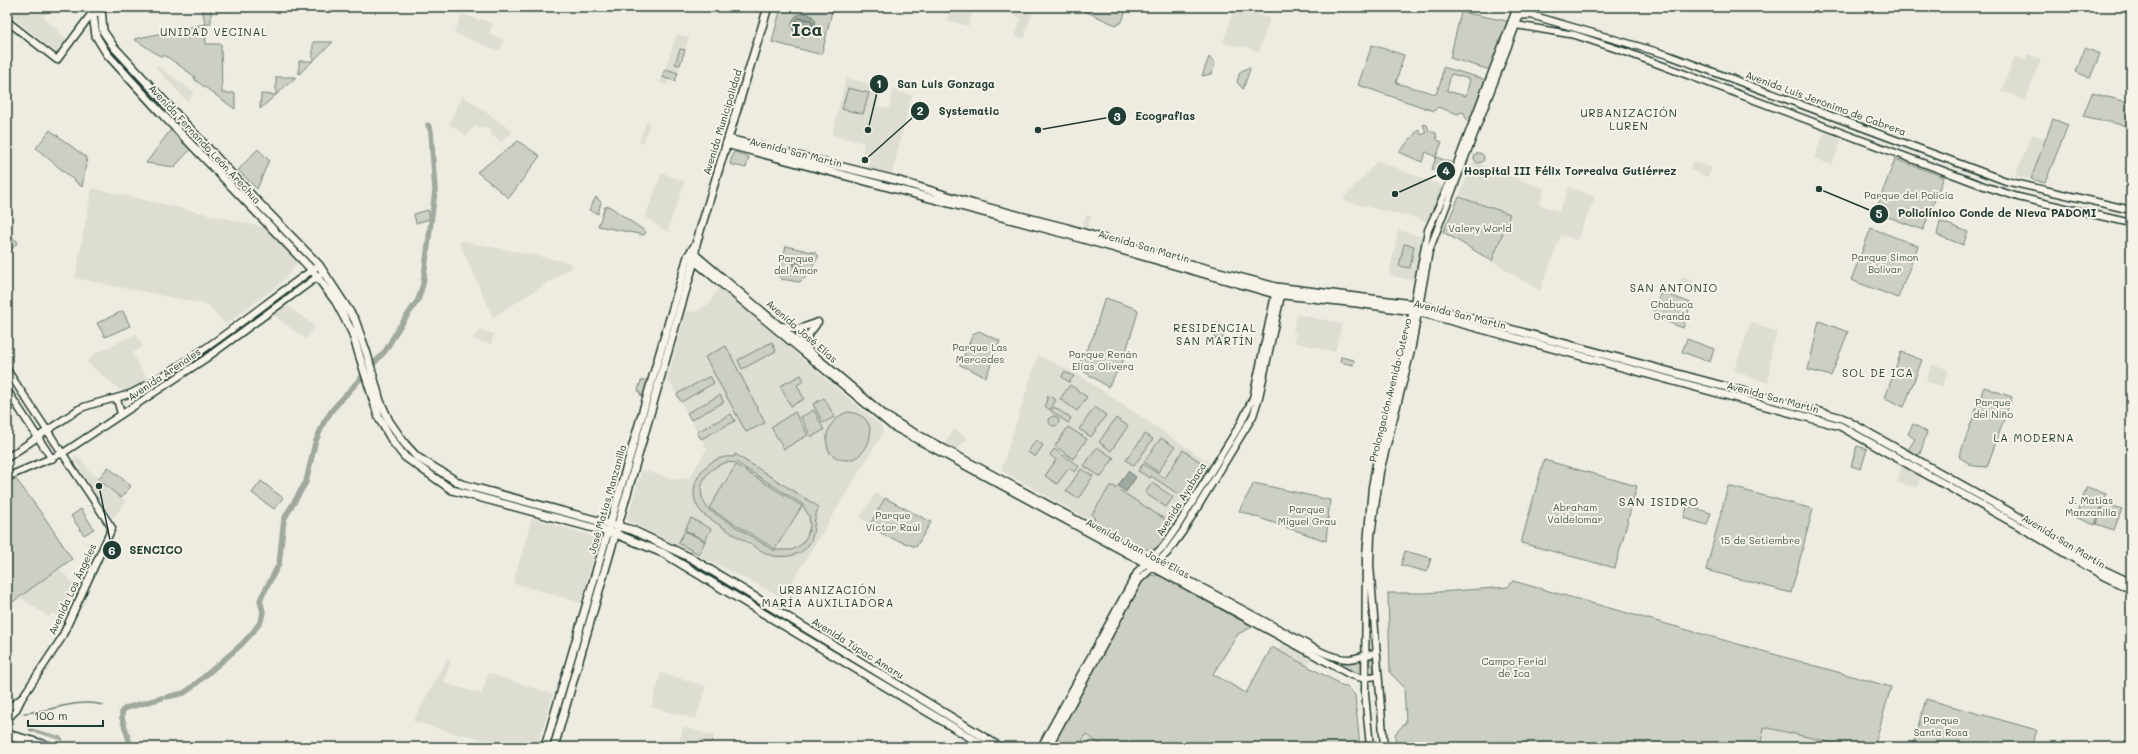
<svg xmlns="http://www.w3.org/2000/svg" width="2138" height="754" viewBox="0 0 2138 754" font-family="Mali,sans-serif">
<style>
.built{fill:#ddddd2}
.green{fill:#cccfc4;stroke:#76867c;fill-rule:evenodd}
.water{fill:#9fa99f;stroke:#6c7e74}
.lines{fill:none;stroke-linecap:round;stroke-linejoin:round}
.shore{stroke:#52685f;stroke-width:1}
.stream{stroke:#6c7e74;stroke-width:1.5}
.canal{stroke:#9fa99f;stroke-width:5.5}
.minor-casing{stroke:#1f3d34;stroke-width:9}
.major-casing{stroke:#1f3d34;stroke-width:10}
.highway-casing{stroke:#1f3d34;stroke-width:12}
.minor{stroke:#f7f3e8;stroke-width:6}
.major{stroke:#f7f3e8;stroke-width:7}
.highway{stroke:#f7f3e8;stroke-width:9}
.labels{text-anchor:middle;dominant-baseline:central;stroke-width:4;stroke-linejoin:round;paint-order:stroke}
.street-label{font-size:10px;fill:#1f3d34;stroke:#f7f3e8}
.park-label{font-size:10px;fill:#425a51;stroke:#f7f3e8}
.neighbourhood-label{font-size:11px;letter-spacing:1px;fill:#1f3d34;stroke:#f7f3e8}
.quarter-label{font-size:12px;letter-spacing:1px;fill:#1f3d34;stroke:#f7f3e8}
.town-label{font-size:18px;font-weight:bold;fill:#1f3d34;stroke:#f7f3e8}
.leader{fill:none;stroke:#1f3d34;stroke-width:1.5}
.callout-dot{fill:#1f3d34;stroke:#f7f3e8;stroke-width:1.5}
.mark-label{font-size:12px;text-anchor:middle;font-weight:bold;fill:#fff}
.callout-label{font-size:11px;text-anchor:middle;font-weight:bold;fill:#1f3d34;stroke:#f7f3e8;stroke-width:4;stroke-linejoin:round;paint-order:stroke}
</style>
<rect width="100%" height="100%" fill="#eeece1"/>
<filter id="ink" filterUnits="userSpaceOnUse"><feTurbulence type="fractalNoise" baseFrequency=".025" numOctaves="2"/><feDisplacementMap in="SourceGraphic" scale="8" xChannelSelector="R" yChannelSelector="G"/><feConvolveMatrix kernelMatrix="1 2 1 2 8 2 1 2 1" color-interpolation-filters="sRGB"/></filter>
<g filter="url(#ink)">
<path class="built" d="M 7,7 L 59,7 L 43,16 L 68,41 L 57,53 L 7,13 Z
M 951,7 L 974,7 L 968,26 L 947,20 Z
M 1012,7 L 1034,7 L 1024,39 L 1015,36 L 1021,18 L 1010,14 Z
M 1234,8 L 1270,18 L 1259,52 L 1245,46 L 1243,47 L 1223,43 Z
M 462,14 L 480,21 L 481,19 L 493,24 L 489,34 L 504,40 L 499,51 L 454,33 Z
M 677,34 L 689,38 L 675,82 L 669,80 L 667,85 L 660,83 Z
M 2028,54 L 2041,59 L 2025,101 L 2015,97 L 2014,95 L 2001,92 L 2015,56 L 2025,60 Z
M 157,66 L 194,92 L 188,102 L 156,68 Z
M 846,78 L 874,85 L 873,91 L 880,93 L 877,106 L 887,108 L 889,109 L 893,90 L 912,95 L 892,174 L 868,168 L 871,154 L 862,152 L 864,143 L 832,135 Z
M 462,95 L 501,123 L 513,132 L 501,142 L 491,135 L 492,132 L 483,126 L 480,129 L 475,125 L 467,136 L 449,124 Z
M 646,122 L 650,123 L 643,143 L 639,142 Z
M 1824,132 L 1842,139 L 1832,165 L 1814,158 Z
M 2032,134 L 2046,139 L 2031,179 L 2015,176 Z
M 1378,161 L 1445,187 L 1431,223 L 1403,214 L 1400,215 L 1345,201 L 1344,197 Z
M 1693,161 L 1712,168 L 1708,177 L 1689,170 Z
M 1473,162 L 1545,189 L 1539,204 L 1559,212 L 1569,187 L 1595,197 L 1577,240 L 1561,235 L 1540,291 L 1492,261 L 1510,214 L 1459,197 Z
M 663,173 L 685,182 L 667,232 L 645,217 L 661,174 Z
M 92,188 L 263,227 L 302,260 L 298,261 L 290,273 L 277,286 L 225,325 L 209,305 L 75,278 Z
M 1086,215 L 1091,216 L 1087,228 L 1082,227 Z
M 1398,230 L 1425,238 L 1417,281 L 1389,275 Z
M 462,240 L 463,241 L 572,263 L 571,268 L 493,317 L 459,242 Z
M 1682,277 L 1694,281 L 1692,286 L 1680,282 Z
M 719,287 L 882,427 L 883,433 L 783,597 L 628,521 L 627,519 L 642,470 L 676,480 L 690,477 L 707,449 L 671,384 L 667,382 L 686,311 L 695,312 L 709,304 Z
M 286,305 L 315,326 L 306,339 L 273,315 Z
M 1297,314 L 1342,324 L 1335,352 L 1294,342 L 1296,333 L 1293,332 Z
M 1751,322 L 1778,332 L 1772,348 L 1768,383 L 1734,371 Z
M 481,330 L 494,334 L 491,344 L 472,339 Z
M 136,334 L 143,347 L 132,353 L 147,379 L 123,392 L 86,362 L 96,353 Z
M 1038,355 L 1079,375 L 1211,464 L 1212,467 L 1157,548 L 1147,550 L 1137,547 L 1001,470 Z
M 1932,364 L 1947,369 L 1948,372 L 1942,387 L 1926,381 Z
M 954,429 L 968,438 L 956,451 L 944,445 Z
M 75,455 L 87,466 L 86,468 L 126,501 L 115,516 L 111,516 L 86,479 L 73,457 Z
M 1902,464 L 1921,475 L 1918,488 L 1897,483 Z
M 876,493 L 885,498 L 870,524 L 860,518 Z
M 532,518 L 599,538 L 581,603 L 513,583 Z
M 59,569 L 78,588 L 69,607 L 63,603 L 58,610 L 65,616 L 63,619 L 52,613 L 49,617 L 19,597 Z
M 864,588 L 877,597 L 873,602 L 861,594 Z
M 1282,644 L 1311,659 L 1308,666 L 1279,650 Z
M 447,659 L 451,660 L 444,683 L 482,694 L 488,673 L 553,694 L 537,747 L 509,747 L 464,734 L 463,736 L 413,721 Z
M 661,673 L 706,686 L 696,719 L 651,707 Z
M 683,727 L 714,736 L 711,747 L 678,747 Z
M 1764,727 L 1781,731 L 1851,747 L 1760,747 Z
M 1086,734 L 1104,747 L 1079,747 Z"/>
<path class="green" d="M 202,7 L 211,7 L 211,24 L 205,24 L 206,44 L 221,44 L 222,93 L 235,93 L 235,109 L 195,80 L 194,76 L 166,56 L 160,56 L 134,39 L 205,24 Z
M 781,7 L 833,7 L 822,53 L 819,54 L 772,42 Z
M 1075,7 L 1127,7 L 1122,22 L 1116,25 Z
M 1461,12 L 1507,21 L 1510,25 L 1490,70 L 1450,58 Z
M 313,42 L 333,42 L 299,74 L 299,61 L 313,61 Z
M 1372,45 L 1404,55 L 1396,83 L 1436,94 L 1441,81 L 1443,67 L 1487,80 L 1471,122 L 1467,121 L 1464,113 L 1461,112 L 1458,114 L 1438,107 L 1434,111 L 1358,85 ZM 1451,74 L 1470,79 L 1466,96 L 1447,91 Z
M 2085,48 L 2100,54 L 2090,78 L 2076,72 Z
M 680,49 L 685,50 L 680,65 L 675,64 Z
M 1209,57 L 1215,64 L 1211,74 L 1202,76 Z
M 1249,67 L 1250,69 L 1243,89 L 1237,82 L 1240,72 Z
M 665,69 L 678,73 L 675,81 L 662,77 Z
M 276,77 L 296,77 L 260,109 L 261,94 L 276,95 Z
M 848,88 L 869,93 L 863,114 L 842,109 Z
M 2092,93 L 2131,103 L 2131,127 L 2083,116 Z
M 2053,119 L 2068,125 L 2045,183 L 2031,179 Z
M 1423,124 L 1427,125 L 1429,131 L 1436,133 L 1437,140 L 1442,142 L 1436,157 L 1455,164 L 1451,177 L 1432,169 L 1436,157 L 1426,152 L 1422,162 L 1399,152 L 1419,129 L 1421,135 L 1426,133 Z
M 172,128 L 192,148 L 174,167 L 146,163 Z
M 50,130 L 87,158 L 82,187 L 36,148 Z
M 518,141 L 540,156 L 509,198 L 477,172 Z
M 258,149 L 269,160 L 257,189 L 238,170 Z
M 735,152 L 749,157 L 746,168 L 730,164 L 733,153 Z
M1474 158a5 5 0 1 1 10 0a5 5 0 1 1-10 0Z
M 1895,159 L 1944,177 L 1923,230 L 1875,212 Z
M 596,197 L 601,202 L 598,214 L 589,210 Z
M 1459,197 L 1510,214 L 1492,261 L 1443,232 Z
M 609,206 L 646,232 L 644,235 L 598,226 L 605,207 Z
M 428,210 L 430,219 L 416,223 L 414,214 Z
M 1940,221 L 1968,232 L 1963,245 L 1937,235 Z
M 1871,228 L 1918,246 L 1898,298 L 1851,280 Z
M 7,233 L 18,242 L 7,254 Z
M 1404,244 L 1414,246 L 1410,268 L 1399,266 Z
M 786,246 L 816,253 L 819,256 L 805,278 L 799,282 L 781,279 L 778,275 Z
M 1661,292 L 1691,303 L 1683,328 L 1652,316 Z
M 1106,298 L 1137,309 L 1138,312 L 1122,364 L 1108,387 L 1077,367 L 1093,337 L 1104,300 Z
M 123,311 L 130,326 L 105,337 L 97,323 Z
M 1819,321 L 1848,332 L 1831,376 L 1808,370 Z
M 1217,323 L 1226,327 L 1222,340 L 1213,338 Z
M 808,330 L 801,340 L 792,333 L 792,332 Z
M 979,331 L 1000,341 L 986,377 L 960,365 L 973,334 Z
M 1687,339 L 1714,349 L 1710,362 L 1682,352 Z
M 772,342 L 776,351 L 742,369 L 738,360 Z
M 726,346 L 765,423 L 746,432 L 705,357 Z
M 1901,352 L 1922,360 L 1904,407 L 1885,398 Z
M 1341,357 L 1354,360 L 1353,365 L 1340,362 Z
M 1064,372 L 1074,376 L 1069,382 L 1062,377 Z
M 801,375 L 804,381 L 797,385 L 804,399 L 791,406 L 780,386 Z
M 710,376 L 714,383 L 681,402 L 677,394 Z
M 649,379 L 643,399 L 638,390 L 641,381 Z
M 1070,385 L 1087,397 L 1077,411 L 1060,399 Z
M 1984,387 L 2012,397 L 1987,467 L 1973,466 L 1959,457 Z
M 720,395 L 724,402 L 691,420 L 687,413 Z
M 1048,395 L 1056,400 L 1050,410 L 1045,406 Z
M 824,398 L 835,417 L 823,423 L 813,404 Z
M 1054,407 L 1071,418 L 1068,423 L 1051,411 Z
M 1095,407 L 1106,415 L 1091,437 L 1079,429 Z
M 814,410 L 824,430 L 811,437 L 801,417 Z
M 795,412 L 808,435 L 784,449 L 771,427 Z
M 848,412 C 893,416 861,481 830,453 C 821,437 831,417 848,412 Z
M 731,414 L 735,421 L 701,439 L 697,432 Z
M1049 421a5 5 0 1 1 10 0a5 5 0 1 1-10 0Z
M 1116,418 L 1128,426 L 1111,451 L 1099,442 Z
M 1913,424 L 1927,432 L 1920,454 L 1917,455 L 1908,450 L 1915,439 L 1908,434 Z
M 1068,427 L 1087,439 L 1073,459 L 1055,446 Z
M 1145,434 L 1153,439 L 1134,466 L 1126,460 Z
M 1161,438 L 1175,447 L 1158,472 L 1144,462 Z
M 1036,440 L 1043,445 L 1035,457 L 1028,452 Z
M 1857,446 L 1867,449 L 1861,469 L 1851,466 Z
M 1097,447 L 1114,458 L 1101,477 L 1084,466 Z
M 1054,449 L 1079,466 L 1075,472 L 1069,468 L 1057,484 L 1045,476 L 1056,460 L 1050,455 Z
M 1183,450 L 1208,467 L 1190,495 L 1192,497 L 1189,501 L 1151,476 L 1150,478 L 1138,471 L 1143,464 L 1165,478 Z
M 735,454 L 819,507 C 811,520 818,536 805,549 C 796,557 781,558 770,555 C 763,553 707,518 702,513 C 681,490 705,453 734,457 ZM 727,462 L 737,463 L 802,504 L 809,516 L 810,526 L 807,536 L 801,545 L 792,550 L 773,550 L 709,510 C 693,490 703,469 727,462 Z
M 1544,460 L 1637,486 L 1615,568 L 1521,543 Z
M 736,465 L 802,506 L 775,549 L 709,508 Z
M 108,467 L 131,486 L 121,498 L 98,479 Z
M 1081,469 L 1093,476 L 1078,499 L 1066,491 Z
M 16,479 L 45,518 L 72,559 L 7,606 L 7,482 Z
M 261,481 L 283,498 L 274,509 L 252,493 Z
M 1152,483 L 1173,497 L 1166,507 L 1145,493 Z
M 1254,483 L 1330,500 L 1326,541 L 1239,511 Z
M 1110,486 L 1113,486 L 1174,525 C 1169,532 1164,544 1157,548 C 1140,556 1107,531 1092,522 L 1095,518 L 1091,516 Z
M 1728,486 L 1813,509 L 1791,593 L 1706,570 Z
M 2087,487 L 2106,494 L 2095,525 L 2075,517 Z
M 885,498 L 931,522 L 916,547 L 888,537 L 869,526 Z
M 2104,503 L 2122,509 L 2114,530 L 2096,524 Z
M 1687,506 L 1711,513 L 1707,525 L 1684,518 Z
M 81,509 L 94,529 L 84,535 L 71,516 Z
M 691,518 L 711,529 L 705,541 L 685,530 Z
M 685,531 L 705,541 L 699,554 L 678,543 Z
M 1405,551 L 1431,558 L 1427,572 L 1401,565 Z
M 1152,575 L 1162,576 L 1252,627 L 1238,634 L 1213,674 L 1246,693 L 1272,647 L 1337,682 L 1338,684 L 1344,687 L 1346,686 L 1355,695 L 1360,747 L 1104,747 L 1086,734 L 1079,747 L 1051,747 L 1141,581 Z
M 1513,581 L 1891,687 L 1874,747 L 1851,747 L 1764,727 L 1760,747 L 1396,747 L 1395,734 L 1406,722 L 1404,687 L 1390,673 L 1388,593 L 1425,593 L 1508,587 Z
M 1316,653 L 1326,657 L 1361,659 L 1362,675 L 1352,673 Z
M 1370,658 L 1374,661 L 1374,670 L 1371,673 L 1368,671 Z
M 1926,699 L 2037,730 L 2031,747 L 1912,747 Z
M 31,729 L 61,737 L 63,740 L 29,730 Z"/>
<path class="water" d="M792 25a12 12 0 1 1 24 0a12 12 0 1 1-24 0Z
M793.5 264a4.5 4.5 0 1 1 9 0a4.5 4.5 0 1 1-9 0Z
M 1128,471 L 1136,477 L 1126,492 L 1118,486 Z"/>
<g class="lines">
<path class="shore" d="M 799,18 L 811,20 L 813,25 L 811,31 L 805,33 L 796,27 L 795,22 Z"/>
<path class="stream" d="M 24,713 C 51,712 75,698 103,705"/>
<path class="canal" d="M 385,419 L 399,442 L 413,457
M 430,469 L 453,484
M 167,697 L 184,693 L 191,688 L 241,645 L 253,632 L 261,621 L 263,612 L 260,600 L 279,564 L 284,519 L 306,482 L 315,443 L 324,422 L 333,409 L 386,350 L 398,329 L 418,300 L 423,284 L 435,191 L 431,131 L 428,125
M 131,747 L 122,718 L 122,711 L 126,708 L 162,698"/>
<defs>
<path id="minor" d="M 1516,16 L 1531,15 L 1668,55 L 2006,181 L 2131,210
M 7,21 L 57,60 L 89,17 L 92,13 L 97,13
M 1516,25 L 1575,35 L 1626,52 L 1984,186 L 2018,197 L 2131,223
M 696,255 L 885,415 L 908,429 L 1290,635 C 1307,644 1329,659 1348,659 C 1357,659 1367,654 1376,653
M 694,261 L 892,426 L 1351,675 L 1362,678 L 1377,676
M 782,326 L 799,329 L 818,322
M 800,346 L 816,325
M 7,370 L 112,528 L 61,639 L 22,698 L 16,710 L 7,720
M 7,390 L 52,459
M 117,399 L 121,414
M 7,458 L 79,409 C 97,401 116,400 134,392 C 200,358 255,310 315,268
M 7,477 L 63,453 L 205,359 L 324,272
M 7,709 L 22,698
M 1041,747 L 1138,571 L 1163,547 L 1177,527 L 1241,423 L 1253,398 L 1276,290
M 1048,747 L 1139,580 L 1167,553 L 1183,531 L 1253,416 L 1259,397 L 1282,291
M 1370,747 L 1365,694 L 1366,555 L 1372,487 L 1376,464 L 1405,350 L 1428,230 L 1450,182 L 1517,7
M 1384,747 L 1370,565 L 1371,535 L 1380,472 L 1411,351 L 1429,251 L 1523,7"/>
<path id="major" d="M 92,7 L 96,36 L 107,54 L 161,113 L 312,270 L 336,302 L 352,332 L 379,418 L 393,442 L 405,457 L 452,490 L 616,534 L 663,553 L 986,747
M 101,7 L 103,31 L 114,47 L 253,197 L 319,265 L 355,320 L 367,354 L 380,401 L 389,421 L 405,444 L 417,457 L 461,484 L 632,530 L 691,558 L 1000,747
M 728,139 L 896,180 L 974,204 L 1067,228 L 1193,265 L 1276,287 L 1420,305 L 1842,418 L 2024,520 L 2099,568 L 2131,583
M 726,144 L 1066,234 L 1275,294 L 1357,303 L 1419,312 L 1840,426 L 2021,527 L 2104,576 L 2131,589
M 545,747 L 682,277 L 688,256 L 696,244 L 768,7
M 554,747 L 694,261 L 696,244"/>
<path id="highway" d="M 7,735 L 50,747"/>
</defs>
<use href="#minor" class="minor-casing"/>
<use href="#major" class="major-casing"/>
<use href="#highway" class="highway-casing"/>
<use href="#minor" class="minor"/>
<use href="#major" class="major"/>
<use href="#highway" class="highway"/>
</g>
</g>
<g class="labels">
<g class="street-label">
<text transform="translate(1826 103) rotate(20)">Avenida Luis Jerónimo de Cabrera</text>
<text transform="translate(722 122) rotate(-73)">Avenida Municipalidad</text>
<text transform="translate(205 144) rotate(47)">Avenida Fernando León Arechua</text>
<text transform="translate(796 152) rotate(14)">Avenida San Martín</text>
<text transform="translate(1144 246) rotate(16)">Avenida San Martín</text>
<text transform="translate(1460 314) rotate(14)">Avenida San Martín</text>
<text transform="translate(802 331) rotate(41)">Avenida José Elías</text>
<text transform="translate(164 374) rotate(-34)">Avenida Arenales</text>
<text transform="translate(1390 390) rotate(-76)">Prolongación Avenida Cutervo</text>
<text transform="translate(1773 397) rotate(15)">Avenida San Martín</text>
<text transform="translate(607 499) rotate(-74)">José Matías Manzanilla</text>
<text transform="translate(1181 499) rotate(-58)">Avenida Ayabaca</text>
<text transform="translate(2064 541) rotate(31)">Avenida San Martín</text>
<text transform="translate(1138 548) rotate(28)">Avenida Juan José Elías</text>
<text transform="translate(72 589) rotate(-65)">Avenida Los Ángeles</text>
<text transform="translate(858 648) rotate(32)">Avenida Túpac Amaru</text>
</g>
<g class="park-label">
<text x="1909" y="195">Parque del Policia</text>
<text x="1480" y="228">Valery World</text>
<text x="1885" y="257">Parque Simon<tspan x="1885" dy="12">Bolivar</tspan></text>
<text x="796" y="258">Parque<tspan x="796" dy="12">del Amor</tspan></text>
<text x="1672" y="304">Chabuca<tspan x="1672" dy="12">Granda</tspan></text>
<text x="980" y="347">Parque Las<tspan x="980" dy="12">Mercedes</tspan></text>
<text x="1103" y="354">Parque Renán<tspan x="1103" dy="12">Elías Olivera</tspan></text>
<text x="1993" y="402">Parque<tspan x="1993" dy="12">del Niño</tspan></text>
<text x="2091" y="500">J. Matias<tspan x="2091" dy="12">Manzanilla</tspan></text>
<text x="1575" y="507">Abraham<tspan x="1575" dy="12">Valdelomar</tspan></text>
<text x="1307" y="509">Parque<tspan x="1307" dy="12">Miguel Grau</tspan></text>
<text x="893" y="515">Parque<tspan x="893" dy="12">Víctor Raúl</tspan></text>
<text x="1760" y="540">15 de Setiembre</text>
<text x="1514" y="661">Campo Ferial<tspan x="1514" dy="12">de Ica</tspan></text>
<text x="1941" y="720">Parque<tspan x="1941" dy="12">Santa Rosa</tspan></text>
</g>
<g class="neighbourhood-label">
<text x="214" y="31">UNIDAD VECINAL</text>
<text x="1629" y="112">URBANIZACIÓN<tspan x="1629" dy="13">LUREN</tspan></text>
<text x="1674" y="287">SAN ANTONIO</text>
<text x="1215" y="327">RESIDENCIAL<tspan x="1215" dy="13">SAN MARTÍN</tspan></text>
<text x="1878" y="372">SOL DE ICA</text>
<text x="2034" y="437">LA MODERNA</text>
<text x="828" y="589">URBANIZACIÓN<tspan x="828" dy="13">MARÍA AUXILIADORA</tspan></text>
</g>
<g class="quarter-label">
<text x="1659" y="501">SAN ISIDRO</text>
</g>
<g class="town-label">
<text x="807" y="29">Ica</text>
</g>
</g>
<path class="leader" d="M868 130L879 84M865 160L920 111M1038 130L1117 116M1395 194L1446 171M1819 189L1879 214M99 486L112 550"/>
<g class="callout-dot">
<circle cx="868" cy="130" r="4"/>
<circle cx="865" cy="160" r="4"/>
<circle cx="1038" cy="130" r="4"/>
<circle cx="1395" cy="194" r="4"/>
<circle cx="1819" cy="189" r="4"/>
<circle cx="99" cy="486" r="4"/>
<circle cx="879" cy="84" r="10"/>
<circle cx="920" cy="111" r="10"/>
<circle cx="1117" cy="116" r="10"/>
<circle cx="1446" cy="171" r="10"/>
<circle cx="1879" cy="214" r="10"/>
<circle cx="112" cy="550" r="10"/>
</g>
<g class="mark-label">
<text x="879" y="88">1</text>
<text x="920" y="115">2</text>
<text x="1117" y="121">3</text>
<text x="1446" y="175">4</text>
<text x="1879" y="218">5</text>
<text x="112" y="555">6</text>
</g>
<g class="callout-label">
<text x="946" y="88">San Luis Gonzaga</text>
<text x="969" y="115">Systematic</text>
<text x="1165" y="120">Ecografias</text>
<text x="1570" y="175">Hospital III Félix Torrealva Gutiérrez</text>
<text x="1997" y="217">Policlínico Conde de Nieva PADOMI</text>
<text x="156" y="554">SENCICO</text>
</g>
<rect width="2138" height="754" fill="none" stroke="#f7f3e8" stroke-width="24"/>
<rect x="12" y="12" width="2114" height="730" fill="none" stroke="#1f3d34" stroke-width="1.5" filter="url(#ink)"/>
<path d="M28 720v6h75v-6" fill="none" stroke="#1f3d34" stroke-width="2"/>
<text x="34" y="720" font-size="12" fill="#1f3d34" stroke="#f7f3e8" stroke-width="3" paint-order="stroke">100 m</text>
</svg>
